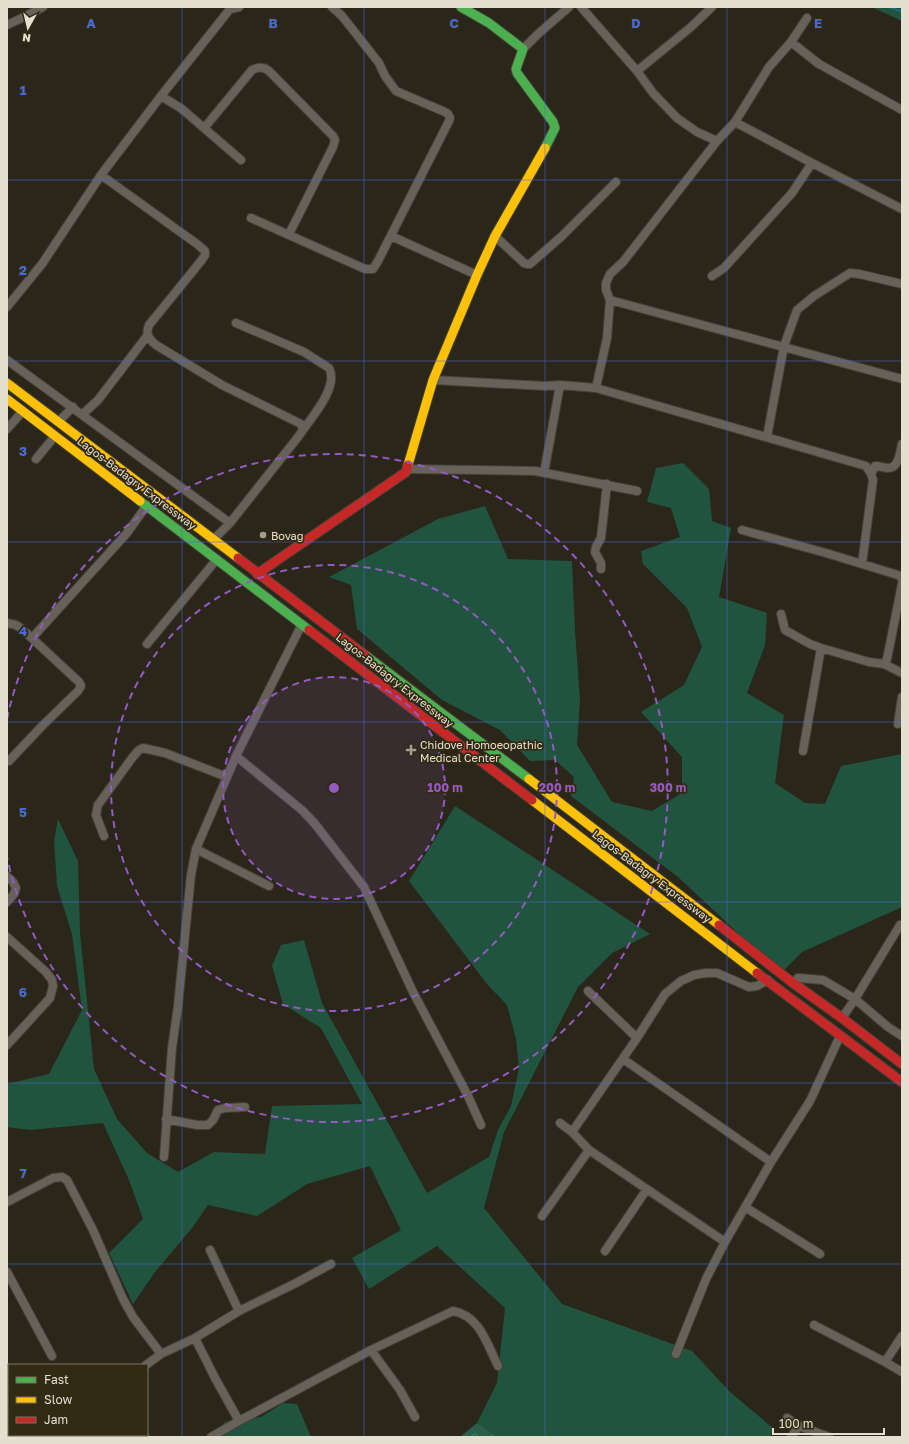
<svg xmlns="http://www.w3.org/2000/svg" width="909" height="1444" viewBox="0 0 909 1444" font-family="'Golos Text',sans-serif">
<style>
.grass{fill:#21543f}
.forest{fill:url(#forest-crowns)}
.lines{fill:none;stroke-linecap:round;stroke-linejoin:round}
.stream{stroke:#216877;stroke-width:2}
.street-casing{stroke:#454137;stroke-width:10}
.fast-casing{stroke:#454137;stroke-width:11}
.slow-casing{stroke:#454137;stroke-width:11}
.jam-casing{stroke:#454137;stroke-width:11}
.street{stroke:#666259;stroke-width:8}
.fast{stroke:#4caf50;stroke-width:9}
.slow{stroke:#ffc107;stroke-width:9}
.jam{stroke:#c62828;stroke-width:9}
.grid{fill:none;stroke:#456bd7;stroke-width:1;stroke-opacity:0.55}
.ring{fill:none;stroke:#9559c4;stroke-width:2;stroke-dasharray:7 5}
.poi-dot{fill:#a39e91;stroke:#322a13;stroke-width:1.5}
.labels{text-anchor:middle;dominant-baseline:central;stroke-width:3.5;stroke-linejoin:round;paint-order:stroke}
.street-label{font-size:11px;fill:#e4dfd1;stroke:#322a13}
.poi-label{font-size:11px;fill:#e4dfd1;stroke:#322a13;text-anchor:start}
.grid-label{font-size:13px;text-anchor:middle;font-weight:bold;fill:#456bd7;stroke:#322a13;stroke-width:3.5;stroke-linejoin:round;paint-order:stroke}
.centre{fill:#9559c4;stroke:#322a13;stroke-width:2}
.ring-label{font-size:12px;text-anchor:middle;font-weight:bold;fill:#9559c4;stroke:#322a13;stroke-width:3.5;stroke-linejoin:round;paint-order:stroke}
</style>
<defs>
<pattern id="forest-crowns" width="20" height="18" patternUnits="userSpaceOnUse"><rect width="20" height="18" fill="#285f48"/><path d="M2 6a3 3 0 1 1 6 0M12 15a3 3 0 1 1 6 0" fill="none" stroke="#477661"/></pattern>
</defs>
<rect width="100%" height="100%" fill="#2b261a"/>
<path class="grass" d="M 872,7 L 902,7 L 902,21 L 876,9 Z
M 683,463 L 709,489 L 712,521 L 731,528 L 719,597 L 767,613 L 765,645 L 747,693 L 784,715 L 775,783 L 805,803 L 825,804 L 841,766 L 902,754 L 902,907 L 802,952 L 781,973 L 678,877 L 571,796 L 574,777 L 555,760 L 530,761 L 500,730 L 442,700 L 357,629 L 351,585 L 329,577 L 438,519 L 485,506 L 508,559 L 572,561 L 575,631 L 580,700 L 577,745 L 612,802 L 652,811 L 682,793 L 682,757 L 641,712 L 684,685 L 702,647 L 687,608 L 643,564 L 641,551 L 680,537 L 671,508 L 647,502 L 656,468 Z
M 455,806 L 650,934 L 612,953 L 578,987 L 504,1132 L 484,1208 L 562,1304 L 692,1351 L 730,1392 L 774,1429 L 770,1437 L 497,1437 L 477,1423 L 497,1383 L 505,1308 L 437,1246 L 369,1289 L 352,1258 L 401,1230 L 370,1166 L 307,1184 L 257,1216 L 208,1205 L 192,1228 L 155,1272 L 133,1304 L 109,1253 L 143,1219 L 129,1180 L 103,1123 L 30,1130 L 7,1127 L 7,1084 L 49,1074 L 82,1010 L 72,934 L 57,886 L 54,841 L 58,819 L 78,861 L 80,933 L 94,1069 L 117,1119 L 147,1153 L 178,1172 L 214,1152 L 265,1154 L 272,1106 L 362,1104 L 321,1028 L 283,1004 L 272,966 L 281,945 L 304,940 L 322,1003 L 427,1193 L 489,1157 L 498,1130 L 511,1106 L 519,1068 L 516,1039 L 507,1005 L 487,984 L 409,881 Z
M 283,1403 L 297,1404 L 311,1437 L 209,1437 L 225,1422 L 261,1417 Z
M 147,1430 L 151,1437 L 32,1437 L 30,1435 L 147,1435 Z"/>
<path class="forest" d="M 477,1423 L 497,1437 L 460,1437 Z"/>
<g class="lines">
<path class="stream" d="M 890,7 L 902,12"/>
<defs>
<path id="street" d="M 581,7 L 637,71 L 653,93 L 677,118 L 697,132 L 717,141
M 7,25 L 24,17 L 43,7
M 791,42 L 819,64 L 902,110
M 523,49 L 538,34 L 569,7
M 637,71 L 691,27 L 712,7
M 161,96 L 182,109 L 241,160
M 735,122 L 812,163 L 902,209
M 205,127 L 252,70 C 258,67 263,66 269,71 L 333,136 L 335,140 L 333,147 L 289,234
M 101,175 L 197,244 L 205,251 L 205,255 L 201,261 L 149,325 C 145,334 149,339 156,345 L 222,385 L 299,423 L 301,424 L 303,430 L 298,437 L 230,523 L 213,540
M 251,218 L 365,269 L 373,269 L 378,261 L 449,121 L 450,118 L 448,114 L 445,112 L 396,91 L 385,76 L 379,63 L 342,16 L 332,7
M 391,236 L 477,275
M 495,236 L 524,263 L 527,264 L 530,264 L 562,236 L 616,182
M 712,276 L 724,268 L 792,193 L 812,163
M 610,300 L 902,379
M 7,307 L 42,264 L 101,175 L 161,96 L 230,9 L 239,7
M 236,323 L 304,352 L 329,368 C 339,386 313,416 303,430
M 7,360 L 230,523
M 433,380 L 545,386 L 560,385 L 596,388 L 866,466 L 871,474 L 873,480 L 862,564
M 596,388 L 607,338 L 610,300 L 606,290 L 606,283 L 610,274 L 623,262 L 717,141 L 735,122 L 769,67 L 791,42 L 807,18
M 83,414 L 98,400 L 147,336
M 58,422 L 73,407
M 7,429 L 23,411
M 767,437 L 784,346 L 797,310 L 814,296 L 850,273 L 859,274 L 902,284
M 36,459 L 55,436
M 407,469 L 535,471 L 637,491
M 544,473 L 560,385
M 871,474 L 875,466 C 880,466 884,468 888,468 C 899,468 900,452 902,444
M 742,530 L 826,553 L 898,575 L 900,576 L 902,580
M 601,569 L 601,563 L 595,552 L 596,547 L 601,538 L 607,484
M 781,614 L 785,630 L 810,644 L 821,648 L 869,662 L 884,664 L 887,659 L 902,584
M 7,623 L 16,625 L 22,629 L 79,682 L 81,686 L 78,691 L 43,725 L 9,761
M 32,638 L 127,533 L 147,505
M 147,644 L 217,559
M 884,664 L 902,673
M 898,724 L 902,697
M 803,751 L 821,648
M 236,756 L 303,811 L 315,824 L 364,887 L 413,992 L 468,1096 L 481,1125
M 104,836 L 96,815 L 98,805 L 132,758 L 139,750 L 143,748 L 165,753 L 227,777
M 196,849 L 269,886
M 7,876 L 13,882 L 16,888 L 14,894 L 7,902
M 7,937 L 46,972 L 52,980 L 53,986 L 50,998 L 7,1045
M 793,983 L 798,978 L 823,980 L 855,999 L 888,1027 L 902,1036
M 588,991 L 637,1038
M 842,1018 L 855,999 L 900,925
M 623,1059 L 771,1162
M 166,1119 L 197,1125 L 208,1125 L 213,1120 L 218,1110 L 225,1108 L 245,1107
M 560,1123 L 572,1132 L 589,1150 L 725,1242
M 572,1132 L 637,1038 L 665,994 L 681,981 L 694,975 L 706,973 L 717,973 L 749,987 L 757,986 L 768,980
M 164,1157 L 172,1048 L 178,1006 L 191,875 L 196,849 L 236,756 L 302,624
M 7,1202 L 53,1178 L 62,1177 L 67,1180 L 93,1230 L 123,1299 L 133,1317 L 161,1354
M 745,1207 L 820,1254
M 542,1216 L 589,1150
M 210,1250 L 239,1311
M 605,1251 L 647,1189
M 7,1272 L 52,1356
M 814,1325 L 885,1362 L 902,1372
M 195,1338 L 215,1378 L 239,1421 L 371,1350 L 453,1311 C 480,1316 487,1344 498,1366
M 371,1350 L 400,1390 L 415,1417
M 676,1354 L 706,1279 L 725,1242 L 771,1162 L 810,1101 L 840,1036
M 885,1362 L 902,1336
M 146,1365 L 161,1354 L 195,1338 L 239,1311 L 296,1283 L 331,1264
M 787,1418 L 799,1426 L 829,1437
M 17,1437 L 21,1435
M 211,1437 L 239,1421
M 791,1437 L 799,1426"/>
<path id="fast" d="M 461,7 L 489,23 L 523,49 L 516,69 L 517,73 L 553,122 L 555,128 L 545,148
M 140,501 L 309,630
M 365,655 L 529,779"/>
<path id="slow" d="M 7,383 L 238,558
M 7,399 L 140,501
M 408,465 L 433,380 L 477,275 L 495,236 L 545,148
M 529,779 L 719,925
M 532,800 L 757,973"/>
<path id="jam" d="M 238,558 L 365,655
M 257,574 L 406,472 L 408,465
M 309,630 L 532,800
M 719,925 L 793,983 L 842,1018 L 902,1064
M 757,973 L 902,1082"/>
</defs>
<use href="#street" class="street-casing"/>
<use href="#fast" class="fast-casing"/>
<use href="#slow" class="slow-casing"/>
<use href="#jam" class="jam-casing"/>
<use href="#street" class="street"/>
<use href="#fast" class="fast"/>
<use href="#slow" class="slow"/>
<use href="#jam" class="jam"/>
</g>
<path class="grid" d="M 182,7 L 182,1437M 364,7 L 364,1437M 545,7 L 545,1437M 727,7 L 727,1437M 7,180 L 902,180M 7,361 L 902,361M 7,542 L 902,542M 7,722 L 902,722M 7,902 L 902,902M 7,1083 L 902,1083M 7,1264 L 902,1264"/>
<circle cx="334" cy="788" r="111" fill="#9559c4" fill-opacity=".12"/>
<g class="ring">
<circle cx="334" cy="788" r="111"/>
<circle cx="334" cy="788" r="223"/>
<path d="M7 719A334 334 0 1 1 7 857"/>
</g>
<g class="poi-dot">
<circle cx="263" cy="535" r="4"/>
<path d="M409 744h4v4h4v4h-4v4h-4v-4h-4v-4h4z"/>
</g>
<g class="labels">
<g class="street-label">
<text transform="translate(137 483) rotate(37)">Lagos-Badagry Expressway</text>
<text transform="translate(395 680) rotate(38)">Lagos-Badagry Expressway</text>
<text transform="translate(652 876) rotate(37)">Lagos-Badagry Expressway</text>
</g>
<g class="poi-label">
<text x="271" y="535">Bovag</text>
<text x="420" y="744">Chidove Homoeopathic<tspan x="420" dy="13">Medical Center</tspan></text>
</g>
</g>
<g class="grid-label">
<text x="91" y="28">A</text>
<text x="273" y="28">B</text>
<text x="454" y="28">C</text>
<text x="636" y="28">D</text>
<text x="818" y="28">E</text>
<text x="23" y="95">1</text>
<text x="23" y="275">2</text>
<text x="23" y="456">3</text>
<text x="23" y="636">4</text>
<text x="23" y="817">5</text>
<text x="23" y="997">6</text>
<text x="23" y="1178">7</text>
</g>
<circle cx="334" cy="788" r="6" class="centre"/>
<g class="ring-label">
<text x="445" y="792">100 m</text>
<text x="557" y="792">200 m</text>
<text x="668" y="792">300 m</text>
</g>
<rect width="909" height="1444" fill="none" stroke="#e4dfd1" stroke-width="16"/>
<rect x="8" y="1364" width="140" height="72" fill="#322a13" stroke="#79725f"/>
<rect x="16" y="1377" width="20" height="6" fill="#4caf50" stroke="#79725f"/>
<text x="44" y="1384" font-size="12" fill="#e4dfd1">Fast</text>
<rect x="16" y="1397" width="20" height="6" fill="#ffc107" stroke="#79725f"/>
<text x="44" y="1404" font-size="12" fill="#e4dfd1">Slow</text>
<rect x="16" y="1417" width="20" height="6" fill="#c62828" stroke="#79725f"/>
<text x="44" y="1424" font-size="12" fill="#e4dfd1">Jam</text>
<g transform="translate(28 28) rotate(188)" stroke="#322a13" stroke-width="3" paint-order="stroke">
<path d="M0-3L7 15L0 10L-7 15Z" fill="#e4dfd1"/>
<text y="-6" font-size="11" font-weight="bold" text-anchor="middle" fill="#e4dfd1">N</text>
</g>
<path d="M773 1428v6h111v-6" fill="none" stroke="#e4dfd1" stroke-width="2"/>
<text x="779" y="1428" font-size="12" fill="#e4dfd1" stroke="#322a13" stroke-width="3" paint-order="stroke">100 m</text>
</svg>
